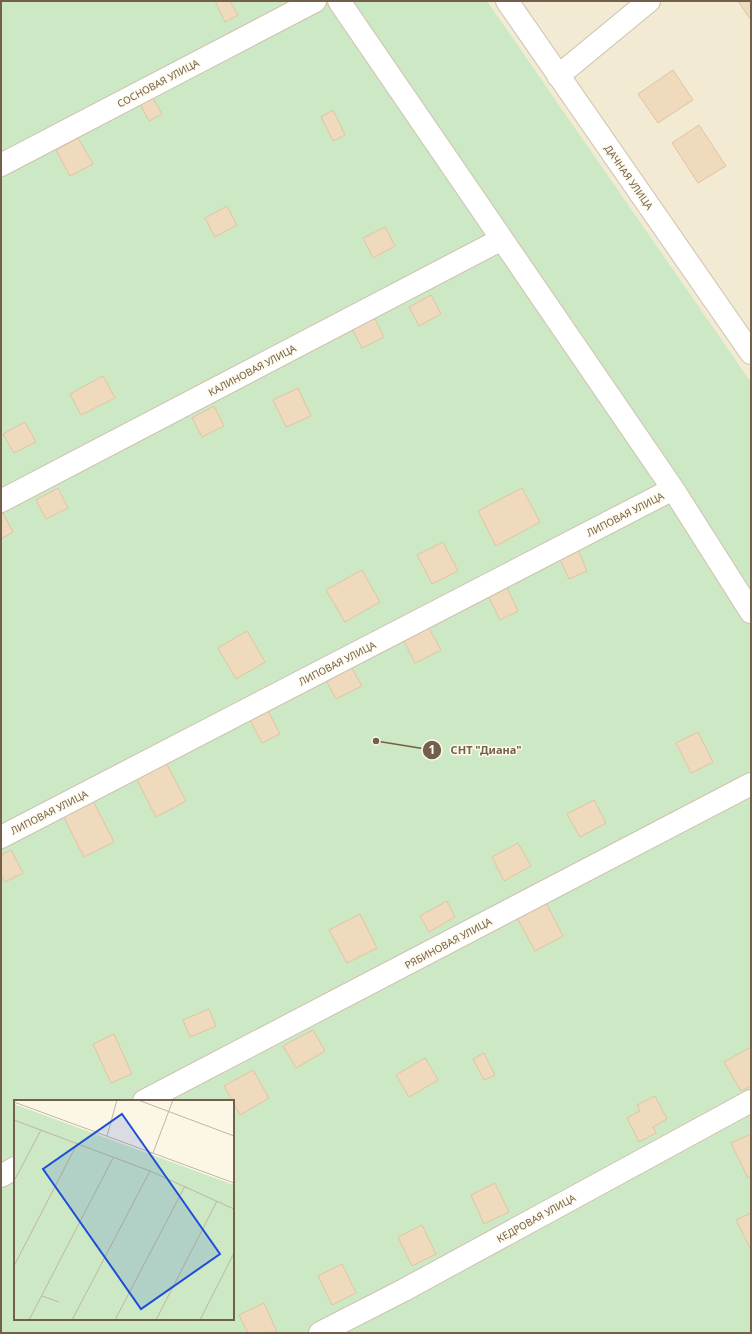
<svg xmlns="http://www.w3.org/2000/svg" width="752" height="1334" viewBox="0 0 752 1334" font-family="'Noto Sans',sans-serif">
<style>
.residential{fill:#f2ead3}
.green{fill:#cce8c4;fill-rule:evenodd}
.building{fill:#efdabe;stroke:#e1c49f}
.lines{fill:none;stroke-linecap:round;stroke-linejoin:round}
.minor-casing{stroke:#cec2af;stroke-width:24}
.minor{stroke:#fff;stroke-width:22}
.labels{text-anchor:middle;dominant-baseline:central;stroke-width:3;stroke-linejoin:round;paint-order:stroke}
.street-label{font-size:10px;fill:#73604b;stroke:#fefaeb}
.inset-road{fill:none;stroke:#c1b6a2;stroke-width:1}
.view{fill:#1d4ed8;fill-opacity:0.15;stroke:#1d4ed8;stroke-width:2}
.inset-edge{fill:none;stroke:#73604b;stroke-width:2}
.leader{fill:none;stroke:#73604b;stroke-width:1.5}
.callout-dot{fill:#73604b;stroke:#fefaeb;stroke-width:1.5}
.mark-label{font-size:12px;text-anchor:middle;font-weight:bold;fill:#fff}
.callout-label{font-size:11px;text-anchor:middle;font-weight:bold;fill:#73604b;stroke:#fefaeb;stroke-width:3;stroke-linejoin:round;paint-order:stroke}
</style>
<rect width="100%" height="100%" fill="#fbf6e5"/>
<path class="residential" d="M 487,1 L 751,1 L 751,382 Z"/>
<path class="green" d="M 1,1 L 487,1 L 751,382 L 751,1333 L 1,1333 ZM 15,1101 L 233,1101 L 233,1319 L 15,1319 Z"/>
<path class="building" d="M 215,1 L 230,1 L 238,15 L 225,22 Z
M 738,1 L 751,1 L 751,20 Z
M 673,70 L 693,100 L 658,123 L 638,94 Z
M 153,98 L 162,114 L 149,121 L 140,104 Z
M 333,110 L 345,135 L 333,141 L 321,117 Z
M 699,125 L 726,166 L 698,183 L 672,143 Z
M 78,138 L 93,164 L 70,176 L 56,150 Z
M 227,206 L 237,225 L 215,237 L 205,218 Z
M 385,227 L 395,246 L 373,258 L 363,238 Z
M 431,295 L 441,314 L 419,326 L 409,307 Z
M 374,317 L 384,337 L 362,348 L 352,329 Z
M 103,376 L 115,398 L 81,415 L 70,394 Z
M 298,388 L 311,416 L 286,427 L 273,400 Z
M 214,406 L 224,426 L 202,437 L 192,418 Z
M 25,422 L 36,442 L 14,453 L 3,434 Z
M 58,488 L 68,508 L 46,519 L 36,500 Z
M 522,488 L 540,522 L 496,546 L 478,511 Z
M 3,513 L 13,532 L 1,539 L 1,514 Z
M 443,542 L 458,571 L 432,584 L 417,555 Z
M 577,547 L 587,571 L 569,579 L 558,555 Z
M 362,570 L 380,602 L 345,622 L 326,590 Z
M 507,588 L 518,611 L 500,620 L 489,597 Z
M 429,628 L 441,650 L 415,663 L 404,641 Z
M 247,631 L 265,662 L 236,679 L 218,648 Z
M 350,665 L 362,686 L 336,699 L 325,678 Z
M 268,711 L 280,734 L 262,743 L 250,720 Z
M 698,732 L 713,762 L 691,773 L 676,743 Z
M 165,761 L 186,801 L 156,817 L 135,776 Z
M 594,800 L 606,823 L 580,837 L 567,814 Z
M 93,801 L 114,842 L 84,857 L 63,816 Z
M 518,843 L 531,866 L 504,881 L 492,857 Z
M 11,850 L 23,873 L 5,882 L 1,874 L 1,855 Z
M 447,901 L 455,917 L 429,932 L 420,916 Z
M 545,901 L 563,936 L 535,951 L 516,916 Z
M 360,914 L 377,948 L 347,963 L 329,930 Z
M 209,1009 L 216,1026 L 190,1037 L 183,1020 Z
M 313,1030 L 325,1051 L 296,1068 L 283,1046 Z
M 114,1034 L 132,1074 L 111,1083 L 93,1044 Z
M 751,1047 L 751,1086 L 741,1091 L 724,1062 Z
M 484,1053 L 495,1075 L 484,1080 L 473,1059 Z
M 425,1058 L 438,1080 L 409,1097 L 396,1075 Z
M 253,1070 L 269,1098 L 240,1115 L 224,1086 Z
M 655,1096 L 667,1119 L 653,1127 L 656,1133 L 639,1142 L 627,1118 L 640,1111 L 637,1105 Z
M 751,1134 L 751,1176 L 748,1178 L 731,1143 Z
M 495,1183 L 509,1212 L 484,1224 L 471,1195 Z
M 751,1213 L 751,1250 L 736,1220 Z
M 422,1225 L 436,1254 L 412,1266 L 398,1237 Z
M 342,1264 L 356,1293 L 332,1305 L 318,1276 Z
M 264,1303 L 277,1332 L 248,1333 L 239,1315 Z"/>
<g class="lines">
<defs>
<path id="minor" d="M 339,1 L 673,489 L 751,612
M 507,1 L 751,353
M 558,76 L 649,1
M 1,165 L 315,1
M 1,501 L 502,239
M 1,837 L 673,489
M 144,1101 L 751,784
M 1,1176 L 15,1168
M 320,1333 L 404,1290 L 751,1101"/>
</defs>
<use href="#minor" class="minor-casing"/>
<use href="#minor" class="minor"/>
</g>
<g class="labels">
<g class="street-label">
<text transform="translate(158 83) rotate(-28)">СОСНОВАЯ УЛИЦА</text>
<text transform="translate(629 177) rotate(55)">ДАЧНАЯ УЛИЦА</text>
<text transform="translate(252 370) rotate(-28)">КАЛИНОВАЯ УЛИЦА</text>
<text transform="translate(625 514) rotate(-27)">ЛИПОВАЯ УЛИЦА</text>
<text transform="translate(337 663) rotate(-27)">ЛИПОВАЯ УЛИЦА</text>
<text transform="translate(49 812) rotate(-27)">ЛИПОВАЯ УЛИЦА</text>
<text transform="translate(448 943) rotate(-28)">РЯБИНОВАЯ УЛИЦА</text>
<text transform="translate(536 1218) rotate(-29)">КЕДРОВАЯ УЛИЦА</text>
</g>
</g>
<g transform="translate(14 1100)">
<rect width="220" height="220" fill="#fbf6e5"/>
<path d="M 0,4 L 220,85 L 220,220 L 0,220 Z" fill="#cce8c4"/>
<path class="inset-road" d="M 124,0 L 220,36M 0,2 L 220,83M 0,20 L 136,71 L 220,109M 93,36 L 103,0M 139,53 L 159,0M 0,81 L 27,30M 0,166 L 63,44M 28,196 L 45,202M 15,220 L 99,58M 58,220 L 136,71M 101,220 L 171,86M 142,220 L 203,101M 186,220 L 220,153"/>
<path class="view" d="M 108,14 L 206,154 L 127,209 L 29,69 Z"/>
<rect width="220" height="220" class="inset-edge"/>
</g>
<path class="leader" d="M376 741L432 750"/>
<g class="callout-dot">
<circle cx="376" cy="741" r="4"/>
<circle cx="432" cy="750" r="10"/>
</g>
<g class="mark-label">
<text x="432" y="754">1</text>
</g>
<g class="callout-label">
<text x="486" y="754">СНТ "Диана"</text>
</g>
<rect width="752" height="1334" fill="none" stroke="#73604b" stroke-width="4"/>
</svg>
